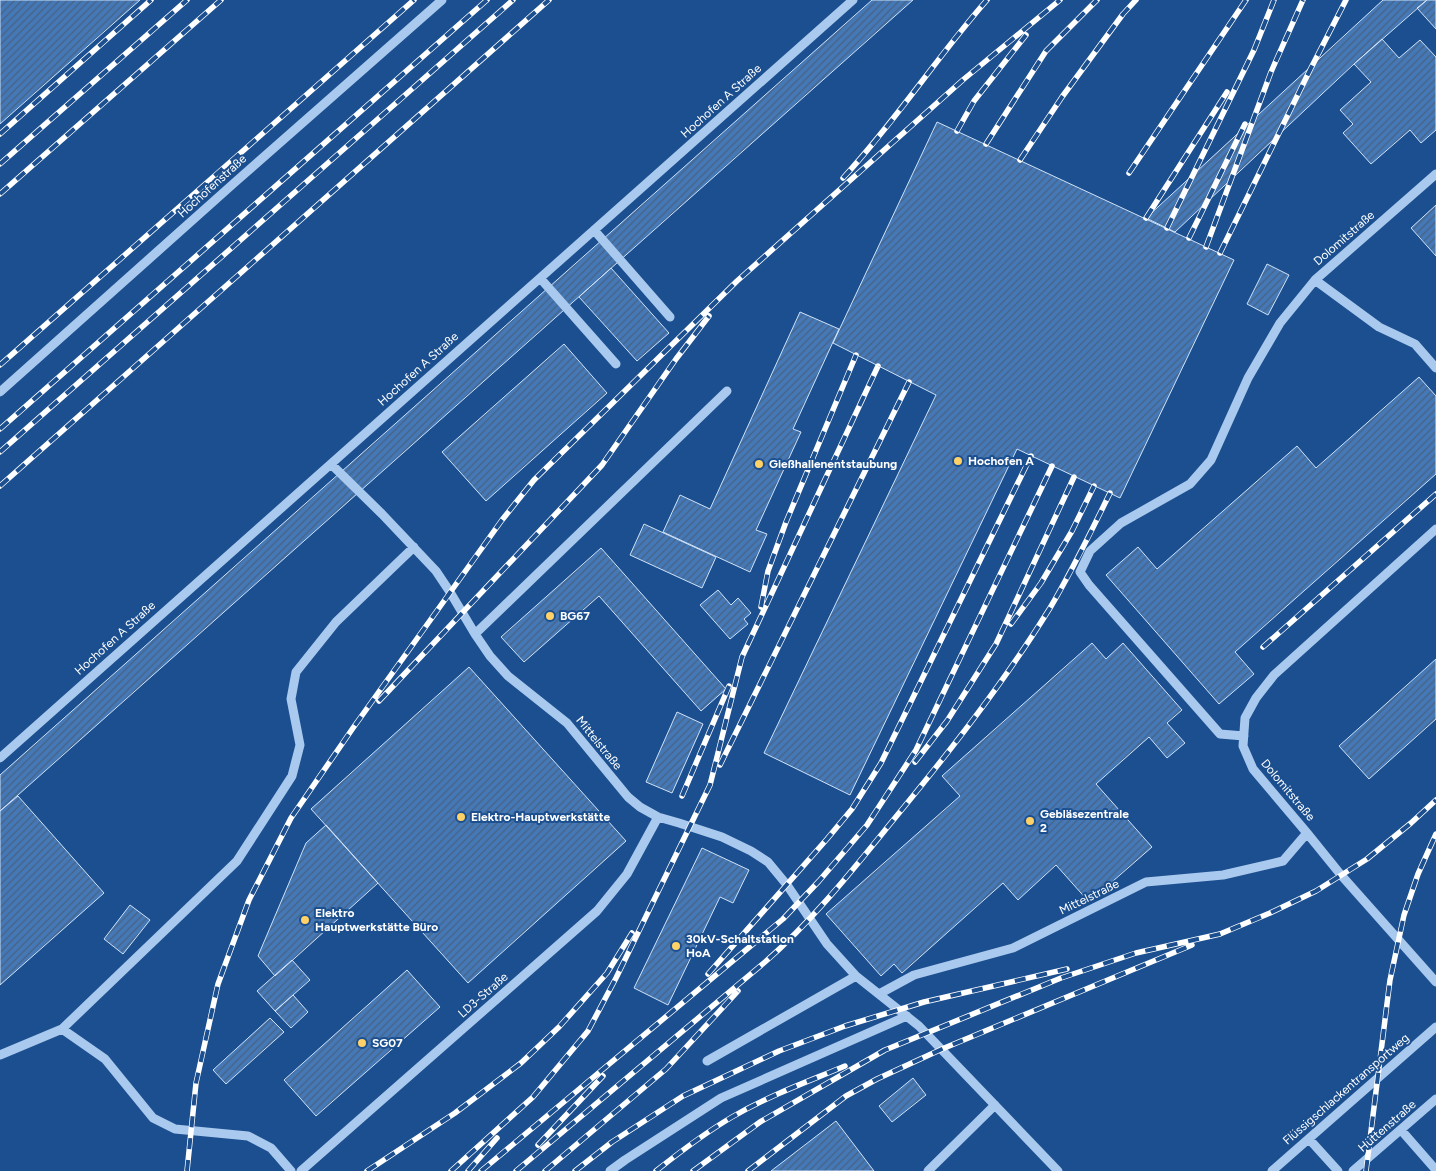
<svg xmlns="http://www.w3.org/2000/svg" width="1436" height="1171" viewBox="0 0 1436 1171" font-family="Figtree,sans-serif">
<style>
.building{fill:url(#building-hatch);stroke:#cfe3fa}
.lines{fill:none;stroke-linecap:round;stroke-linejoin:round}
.minor{stroke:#a9c9ee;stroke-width:9}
.rail-casing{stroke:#fff;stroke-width:5.5}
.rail{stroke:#1b4f8f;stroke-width:4;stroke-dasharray:11;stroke-linecap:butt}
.poi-dot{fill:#ffd166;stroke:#1b4f8f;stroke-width:2}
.labels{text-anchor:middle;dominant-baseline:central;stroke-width:4;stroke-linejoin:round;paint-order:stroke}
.street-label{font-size:12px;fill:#fff;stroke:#1b4f8f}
.poi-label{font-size:12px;font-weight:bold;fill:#fff;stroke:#1b4f8f;text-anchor:start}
</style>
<defs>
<pattern id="building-hatch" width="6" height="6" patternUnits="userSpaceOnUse" patternTransform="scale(1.25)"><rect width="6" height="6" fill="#4478b7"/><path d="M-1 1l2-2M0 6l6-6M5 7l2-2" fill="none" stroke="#486282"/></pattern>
</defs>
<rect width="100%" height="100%" fill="#1b4f8f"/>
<path class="building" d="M 0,0 L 140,0 L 0,124 Z
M 872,0 L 913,0 L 0,811 L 0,775 Z
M 1383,0 L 1427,0 L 1354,64 L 1175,232 L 1146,218 Z
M 1427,0 L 1436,0 L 1436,29 L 1417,8 Z
M 1382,39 L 1399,58 L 1420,40 L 1436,57 L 1436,130 L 1421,143 L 1410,130 L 1371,164 L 1343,133 L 1353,124 L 1340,110 L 1371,82 L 1354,64 Z
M 937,122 L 1234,260 L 1120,498 L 1017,449 L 850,795 L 764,753 L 936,395 L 833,343 Z
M 1436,205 L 1436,256 L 1411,228 Z
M 1267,264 L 1289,275 L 1268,315 L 1247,304 Z
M 611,268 L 669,333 L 637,361 L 579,297 Z
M 800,312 L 839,329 L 793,429 L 801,432 L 756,530 L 767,534 L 750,572 L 663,532 L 680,495 L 710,509 Z
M 564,344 L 607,393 L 486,501 L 442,452 Z
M 1419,377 L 1436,396 L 1436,474 L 1235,652 L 1254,674 L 1219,704 L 1106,575 L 1138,547 L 1157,569 L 1297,446 L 1316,468 Z
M 644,524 L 716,557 L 702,588 L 630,555 Z
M 601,548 L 726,689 L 701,711 L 599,596 L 524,662 L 501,637 Z
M 718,590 L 731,605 L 738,598 L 751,613 L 744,619 L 748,624 L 730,639 L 700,605 Z
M 1092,643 L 1106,659 L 1123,643 L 1182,710 L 1167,723 L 1185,743 L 1167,758 L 1149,737 L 1096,784 L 1152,847 L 1089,902 L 1056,865 L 1018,900 L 1003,883 L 902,973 L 894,964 L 881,976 L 826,914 L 960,796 L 942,776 Z
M 1436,659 L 1436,719 L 1369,779 L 1339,746 Z
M 469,667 L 626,841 L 468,983 L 311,809 Z
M 677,712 L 703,724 L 672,793 L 646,782 Z
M 18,796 L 104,893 L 0,985 L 0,811 Z
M 326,825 L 378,883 L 275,976 L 258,956 L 306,843 Z
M 702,848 L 749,870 L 733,903 L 720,897 L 668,1005 L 634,988 Z
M 130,905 L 150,920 L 123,954 L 104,939 Z
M 292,960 L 310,980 L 275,1011 L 257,991 Z
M 407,970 L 440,1007 L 316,1116 L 284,1080 Z
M 293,995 L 308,1012 L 291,1028 L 275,1011 Z
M 270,1018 L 284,1032 L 226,1084 L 213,1070 Z
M 913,1078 L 926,1095 L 892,1122 L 879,1106 Z
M 836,1121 L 874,1171 L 771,1171 Z"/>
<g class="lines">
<path class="minor" d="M 594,230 L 670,317
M 540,278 L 616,364
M 1315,280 L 1379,327 L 1415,344 L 1436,368
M 0,392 L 233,184 L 442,0
M 331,464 L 382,514 L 436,571 L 450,592 L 475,634 L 490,656 L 508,676 L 567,723 L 628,797 L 640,807 L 658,817 L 679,823 L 722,837 L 751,851 L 768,862 L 787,885 L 827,944 L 856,976 L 919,1026 L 1058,1171
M 1436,529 L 1274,675 L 1256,698 L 1245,718 L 1243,746 L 1253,769 L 1307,833 L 1341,875 L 1436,982
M 475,634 L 727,391
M 1244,736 L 1220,734 L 1089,585 L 1080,572 L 1090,551 L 1121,523 L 1190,484 L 1211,460 L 1248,378 L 1280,323 L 1315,280 L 1436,174
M 0,758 L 853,0
M 879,994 L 914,975 L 1013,948 L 1146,882 L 1223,875 L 1283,861 L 1307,833
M 62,1029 L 105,1059 L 153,1118 L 175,1129 L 248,1136 L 271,1148 L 291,1171
M 0,1055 L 62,1029 L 237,861 L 292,776 L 300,745 L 291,699 L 296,672 L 336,622 L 414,547
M 707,1061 L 856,976
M 1401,1130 L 1436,1170
M 1309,1139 L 1338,1171
M 301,1171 L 597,911 L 627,874 L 658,817
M 610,1171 L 625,1160 L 721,1098 L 907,1016
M 928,1171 L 995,1105
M 1272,1171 L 1436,1027
M 1353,1171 L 1436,1099"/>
<defs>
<path id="rail" d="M 957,131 L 974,101 L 1026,35
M 0,134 L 151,0
M 986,144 L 1046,51 L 1097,0
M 1020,160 L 1062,97 L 1123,14 L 1136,0
M 0,164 L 187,0
M 1129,173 L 1246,0
M 843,178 C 895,122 937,57 987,0
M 0,194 L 221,0
M 1146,218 L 1227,92
M 1167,228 L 1254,50 L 1274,0
M 1189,238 L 1245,124
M 1206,247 L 1271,72 L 1303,0
M 1220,253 L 1310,70 L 1346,0
M 0,365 L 414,0
M 0,429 L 487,0
M 0,452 L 513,0
M 0,486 L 549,0
M 761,607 L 768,571 L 786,522 L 856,355
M 1011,624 L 1041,583 L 1072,531 L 1094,486
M 1263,647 L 1436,494
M 379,701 L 602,465 L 676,359 L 709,316
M 915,762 L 947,721 L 996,644 L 1074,477
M 720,765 L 909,382
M 682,796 L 729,686
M 708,974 L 827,839 L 852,809 L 881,763 L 1031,456
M 538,1145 L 603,1076
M 187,1171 L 196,1083 L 218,984 L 249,900 L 291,818 L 353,728 L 502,520 L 534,480 L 737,281 L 964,79 L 1060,0
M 367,1171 L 455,1113 L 521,1063 L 559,1027 L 607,973 L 632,933
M 451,1171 L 533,1097 L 588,1031 L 616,978 L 710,785 L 742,657 L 878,366
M 468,1171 L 497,1138
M 481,1171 L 783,919 L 819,881 L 867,825 L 916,750 L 1052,466
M 516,1171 L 765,962 C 812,921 851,872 890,824 C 947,755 1003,684 1050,608 C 1072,571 1091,532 1110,493
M 545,1171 L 666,1069 L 738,991
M 575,1171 L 612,1142 L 683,1096 L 779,1051 L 845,1026 L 924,1002 L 1067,969
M 656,1171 C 681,1151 705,1133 732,1117 C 768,1096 807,1082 845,1066
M 693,1171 L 760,1122 L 885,1050 L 1061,978 L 1136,953 L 1220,934 L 1270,913 L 1316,891 L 1367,859 L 1411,823 L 1436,800
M 748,1171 L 846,1096 L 877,1079 L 942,1049 L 1192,945
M 1366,1171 L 1390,980 L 1404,915 L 1418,874 L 1436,834"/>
</defs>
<use href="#rail" class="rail-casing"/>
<use href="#rail" class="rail"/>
</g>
<g class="poi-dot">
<circle cx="958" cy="461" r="5"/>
<circle cx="759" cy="464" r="5"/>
<circle cx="550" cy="616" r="5"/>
<circle cx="461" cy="817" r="5"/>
<circle cx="1030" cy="821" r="5"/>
<circle cx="305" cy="920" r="5"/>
<circle cx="676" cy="946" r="5"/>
<circle cx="362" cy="1043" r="5"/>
</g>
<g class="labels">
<g class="street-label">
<text transform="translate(721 101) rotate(-42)">Hochofen A Straße</text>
<text transform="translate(212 186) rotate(-42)">Hochofenstraße</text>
<text transform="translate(1344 238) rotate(-41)">Dolomitstraße</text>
<text transform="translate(418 369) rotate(-42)">Hochofen A Straße</text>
<text transform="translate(115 638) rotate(-42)">Hochofen A Straße</text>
<text transform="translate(599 743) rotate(51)">Mittelstraße</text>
<text transform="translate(1288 790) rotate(50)">Dolomitstraße</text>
<text transform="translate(1089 897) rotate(-26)">Mittelstraße</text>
<text transform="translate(483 995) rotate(-41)">LD3-Straße</text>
<text transform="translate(1346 1089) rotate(-41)">Flüssigschlackentransportweg</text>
<text transform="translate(1387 1126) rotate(-41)">Hüttenstraße</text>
</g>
<g class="poi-label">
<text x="968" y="461">Hochofen A</text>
<text x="769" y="464">Gießhallenentstaubung</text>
<text x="560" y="616">BG67</text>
<text x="1040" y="814">Gebläsezentrale<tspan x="1040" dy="14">2</tspan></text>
<text x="471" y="817">Elektro-Hauptwerkstätte</text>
<text x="315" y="913">Elektro<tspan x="315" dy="14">Hauptwerkstätte Büro</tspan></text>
<text x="686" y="939">30kV-Schaltstation<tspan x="686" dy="14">HoA</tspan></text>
<text x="372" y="1043">SG07</text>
</g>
</g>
</svg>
